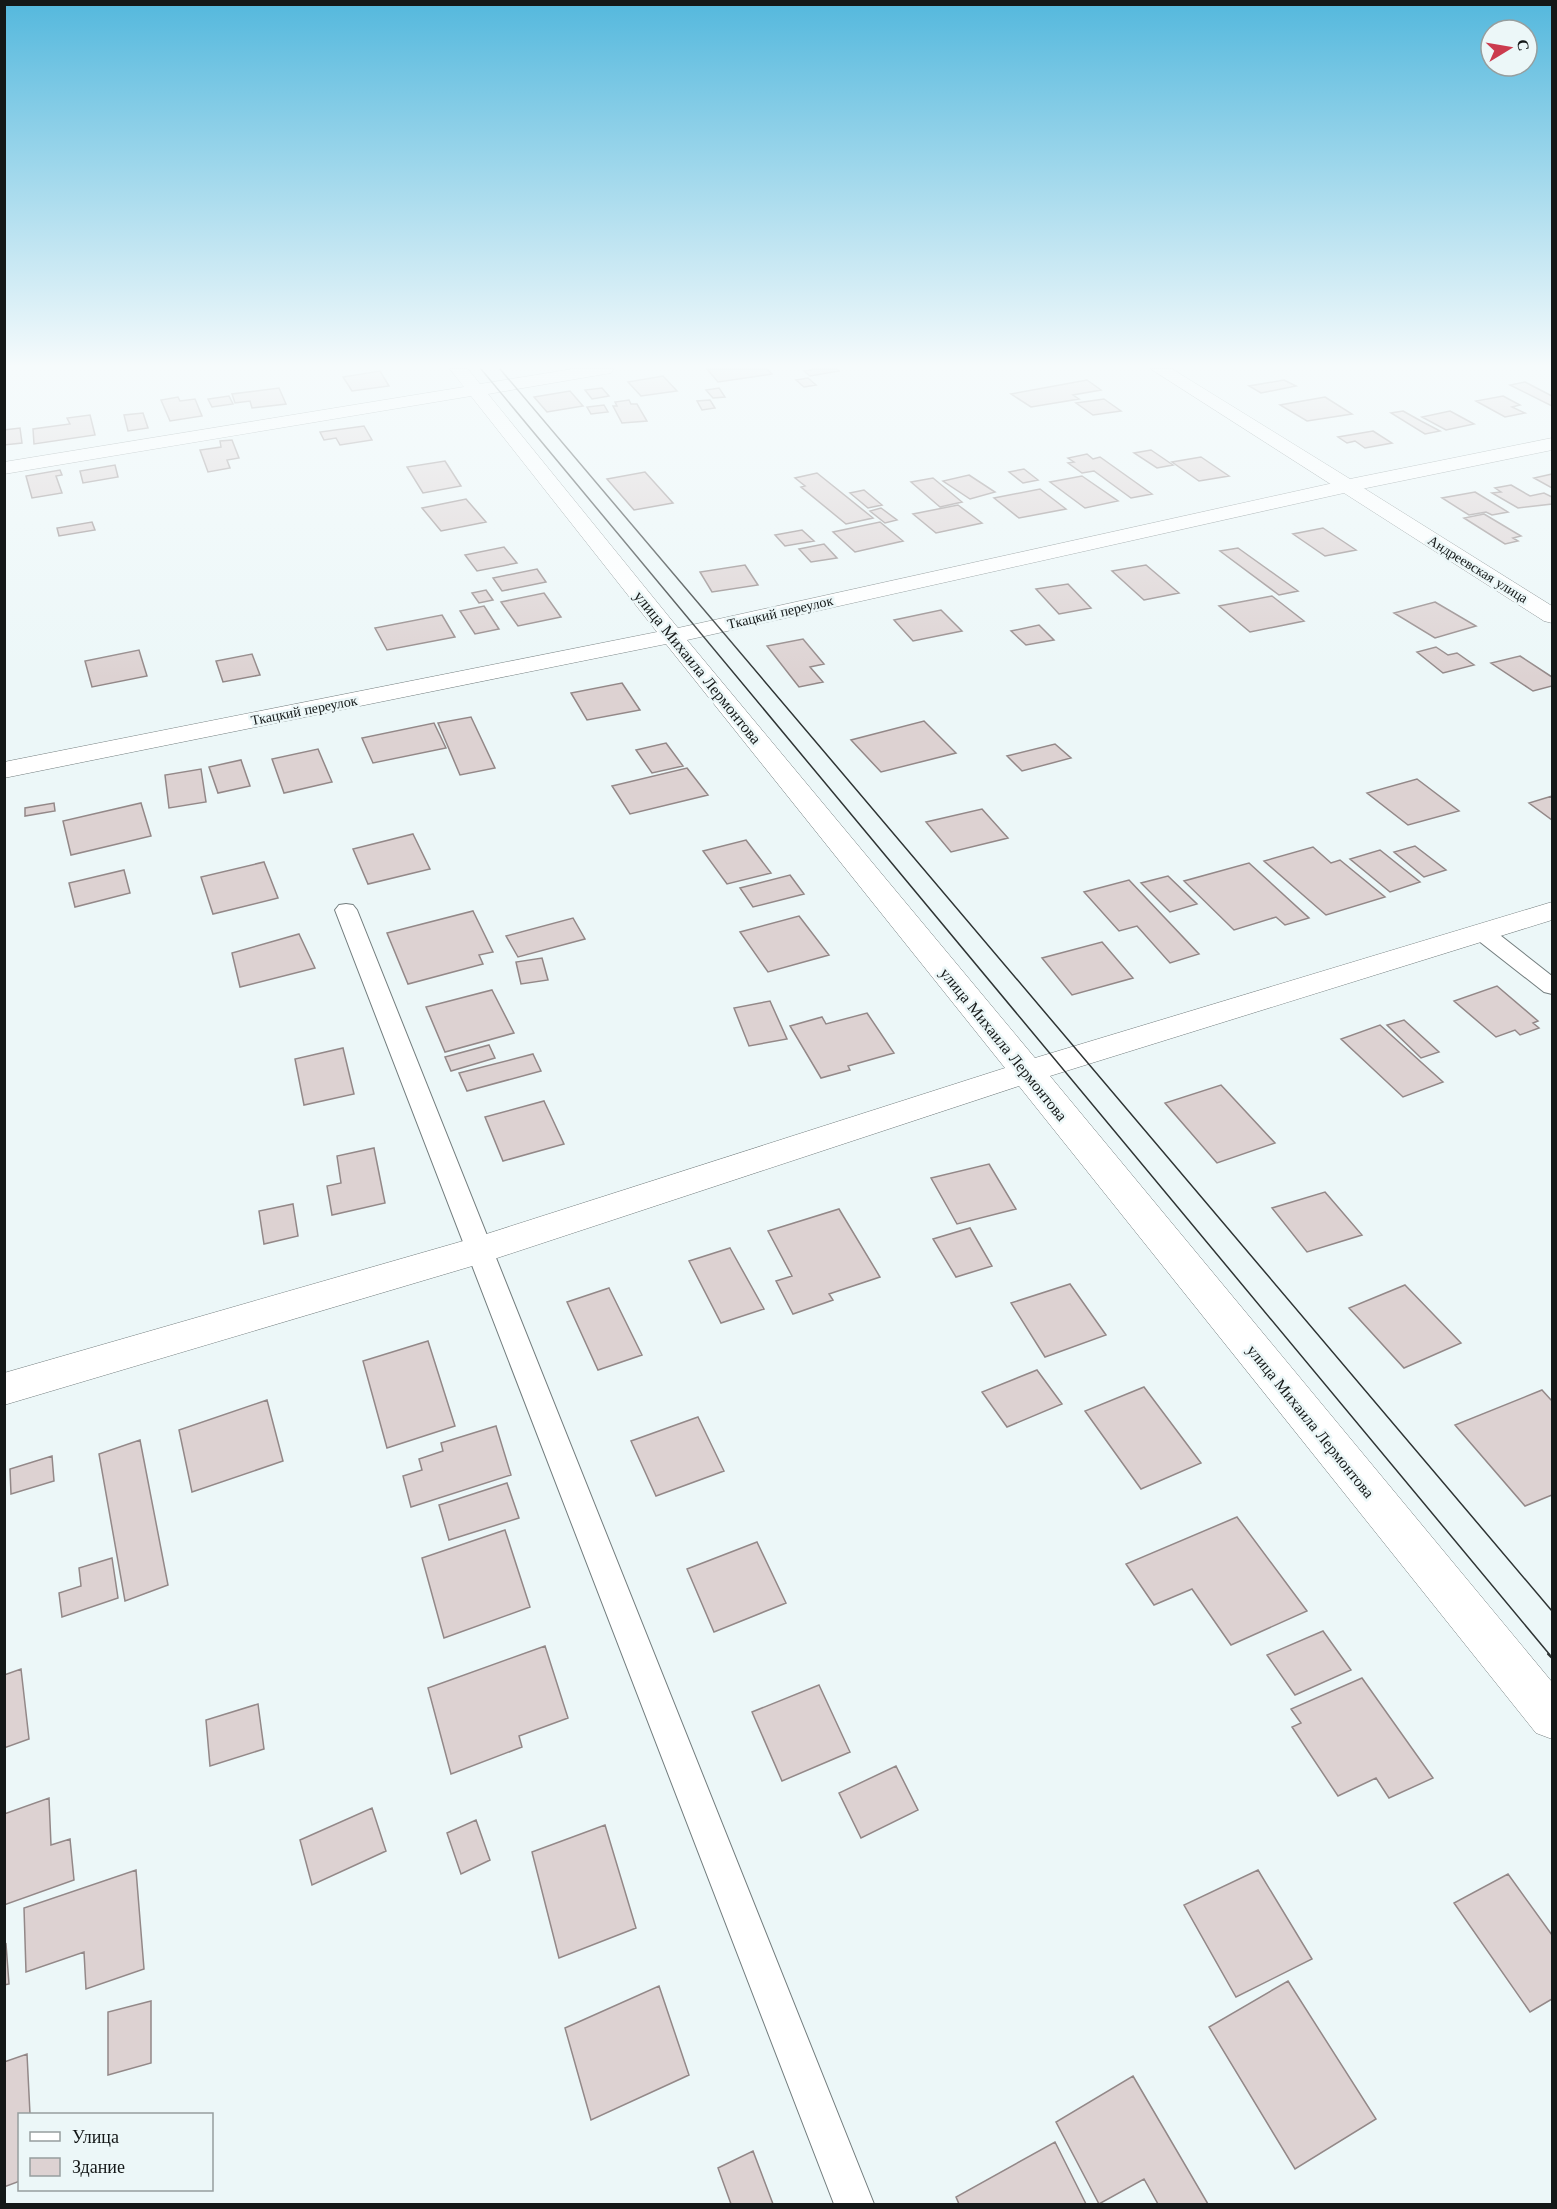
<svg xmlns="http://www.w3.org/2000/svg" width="1557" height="2209" viewBox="0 0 1557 2209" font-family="'Libre Baskerville',serif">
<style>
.building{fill:#ddd2d2;stroke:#938888;stroke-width:1.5}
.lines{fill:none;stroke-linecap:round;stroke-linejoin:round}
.service-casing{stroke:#737d7e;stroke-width:2}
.minor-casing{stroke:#737d7e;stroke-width:1}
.tertiary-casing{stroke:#737d7e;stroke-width:1}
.service{fill:#fff;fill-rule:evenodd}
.minor{fill:#fff;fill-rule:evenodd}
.tertiary{fill:#fff;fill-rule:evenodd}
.tram-far1{stroke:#2f3434;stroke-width:1.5}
.tram{stroke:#2f3434;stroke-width:2}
.labels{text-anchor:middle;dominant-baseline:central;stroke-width:5;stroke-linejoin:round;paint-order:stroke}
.far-street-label{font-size:14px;fill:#141818;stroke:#ecf7f8}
.street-label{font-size:16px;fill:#141818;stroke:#ecf7f8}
</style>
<rect width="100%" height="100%" fill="#ecf7f8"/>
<path class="building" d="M 707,369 L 767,369 L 772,374 L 718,382 Z
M 817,369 L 837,369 L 839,371 L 810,376 L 804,371 Z
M 380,371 L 389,386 L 352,391 L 343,377 Z
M 663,376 L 677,391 L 641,396 L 628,382 Z
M 808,378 L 816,385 L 804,387 L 796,380 Z
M 1087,380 L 1101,390 L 1073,395 L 1079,399 L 1031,407 L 1011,394 Z
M 1284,380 L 1296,386 L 1261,393 L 1249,386 Z
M 1525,382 L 1552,396 L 1552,406 L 1510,385 Z
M 279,388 L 286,404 L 252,408 L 250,401 L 235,403 L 232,394 Z
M 602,388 L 609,396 L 592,399 L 585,390 Z
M 719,388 L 725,397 L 713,398 L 706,390 Z
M 570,391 L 583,406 L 547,412 L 534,397 Z
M 229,396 L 233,404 L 212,407 L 208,399 Z
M 1503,396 L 1520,405 L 1512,407 L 1525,413 L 1505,417 L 1476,401 Z
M 178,397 L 180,401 L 195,399 L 202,416 L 170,421 L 161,400 Z
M 1325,397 L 1352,414 L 1307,421 L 1280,405 Z
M 1104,399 L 1121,411 L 1093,415 L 1076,403 Z
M 629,400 L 631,404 L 637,404 L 647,421 L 622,423 L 613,406 L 617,406 L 615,402 Z
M 710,400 L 715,408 L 702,410 L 697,401 Z
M 604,405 L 608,412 L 591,414 L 587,407 Z
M 1403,411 L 1421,421 L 1440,431 L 1425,434 L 1391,413 Z
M 1450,411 L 1474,424 L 1446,430 L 1422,417 Z
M 143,413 L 148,428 L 128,431 L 124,415 Z
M 90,415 L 95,435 L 34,444 L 33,429 L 70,424 L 67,418 Z
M 364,426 L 372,440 L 340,445 L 336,438 L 324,440 L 320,432 Z
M 20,428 L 22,443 L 4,445 L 4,430 Z
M 1373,431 L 1392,443 L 1365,448 L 1355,441 L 1347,443 L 1338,437 Z
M 232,440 L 239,458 L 227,460 L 230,468 L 208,472 L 200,450 L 221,447 L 220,441 Z
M 1151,450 L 1173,465 L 1157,468 L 1134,453 Z
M 1087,454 L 1093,459 L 1100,457 L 1152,494 L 1131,498 L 1094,471 L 1082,473 L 1068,463 L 1074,462 L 1068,458 Z
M 1201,457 L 1229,476 L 1199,481 L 1172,462 Z
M 445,461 L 461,486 L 423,493 L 407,467 Z
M 115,465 L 118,477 L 83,483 L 80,471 Z
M 1024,469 L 1038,480 L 1023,483 L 1009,472 Z
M 60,470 L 62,475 L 56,476 L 62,493 L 32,498 L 26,476 Z
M 645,472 L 673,503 L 634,510 L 607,479 Z
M 817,473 L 873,518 L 846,524 L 801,487 L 805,486 L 795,478 Z
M 1552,474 L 1552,488 L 1534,478 Z
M 969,475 L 995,492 L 970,499 L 943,481 Z
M 1082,476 L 1118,501 L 1085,508 L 1050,482 Z
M 933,478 L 962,502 L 940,507 L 911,482 Z
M 1511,485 L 1530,496 L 1544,493 L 1552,497 L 1552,504 L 1518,508 L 1492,493 L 1501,492 L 1495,488 Z
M 1040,489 L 1066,509 L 1019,518 L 994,498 Z
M 864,490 L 882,505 L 868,508 L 850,493 Z
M 1475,492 L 1508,512 L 1492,515 L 1486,512 L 1469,515 L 1442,498 Z
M 466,499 L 486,522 L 441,531 L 422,508 Z
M 958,505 L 982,523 L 936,533 L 913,514 Z
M 881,508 L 897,520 L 885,523 L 870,511 Z
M 1484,514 L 1521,536 L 1513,538 L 1518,541 L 1505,544 L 1464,518 Z
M 92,522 L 95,530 L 59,536 L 57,528 Z
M 880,522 L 903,541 L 855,552 L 833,532 Z
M 1323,528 L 1356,550 L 1325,556 L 1293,534 Z
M 802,530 L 814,541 L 785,546 L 775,535 Z
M 824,544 L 837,558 L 811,562 L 799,549 Z
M 504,547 L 517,563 L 477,571 L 465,555 Z
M 1238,548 L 1298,591 L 1279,595 L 1220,551 Z
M 745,565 L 758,585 L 712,592 L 700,572 Z
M 1146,565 L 1179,593 L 1144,600 L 1112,571 Z
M 537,569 L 546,582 L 502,591 L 493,578 Z
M 1068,584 L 1091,608 L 1059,614 L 1036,589 Z
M 486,590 L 493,600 L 479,603 L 472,593 Z
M 544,593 L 561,617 L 518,626 L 501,602 Z
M 1272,596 L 1304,621 L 1250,632 L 1219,606 Z
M 1435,602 L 1476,626 L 1435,638 L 1394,613 Z
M 484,606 L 499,629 L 475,634 L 460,611 Z
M 941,610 L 962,631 L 913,641 L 894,620 Z
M 442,615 L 455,637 L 387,650 L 375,628 Z
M 1039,625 L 1054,640 L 1026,645 L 1011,631 Z
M 803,639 L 824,664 L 810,667 L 823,682 L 799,687 L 767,646 Z
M 1436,647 L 1448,655 L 1457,653 L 1474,665 L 1443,673 L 1417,652 Z
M 139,650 L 147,676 L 92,687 L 85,661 Z
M 252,654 L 260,675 L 223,682 L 216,661 Z
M 1520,656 L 1552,677 L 1552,686 L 1533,691 L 1491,663 Z
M 622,683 L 640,710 L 587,720 L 571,693 Z
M 471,717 L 495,768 L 460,775 L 438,723 Z
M 924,721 L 956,753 L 881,772 L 851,740 Z
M 434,723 L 446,748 L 373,763 L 362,738 Z
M 666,743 L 683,766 L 652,773 L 636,750 Z
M 1055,744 L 1071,758 L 1022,771 L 1007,756 Z
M 318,749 L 332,782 L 284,793 L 272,759 Z
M 241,760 L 250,786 L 218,793 L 209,767 Z
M 687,768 L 708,795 L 630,814 L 612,786 Z
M 201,769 L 206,802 L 169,808 L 165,775 Z
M 1417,779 L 1459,811 L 1408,825 L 1367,793 Z
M 1552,796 L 1552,820 L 1529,803 Z
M 54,803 L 55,811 L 25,816 L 25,808 Z
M 141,803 L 151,836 L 71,855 L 63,821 Z
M 982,809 L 1008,838 L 951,852 L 926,822 Z
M 413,834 L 430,869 L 368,884 L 353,849 Z
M 746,840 L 771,873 L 727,884 L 703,851 Z
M 1415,846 L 1446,870 L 1424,877 L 1394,852 Z
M 1313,847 L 1331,863 L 1340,860 L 1385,897 L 1326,915 L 1264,861 Z
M 1380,850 L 1420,882 L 1390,892 L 1350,859 Z
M 264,862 L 278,898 L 213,914 L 201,877 Z
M 1249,863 L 1309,918 L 1285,925 L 1276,917 L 1234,930 L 1184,881 Z
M 124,870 L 130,893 L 75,907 L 69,883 Z
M 790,875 L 804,894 L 753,907 L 740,888 Z
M 1168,876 L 1197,904 L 1170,912 L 1141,883 Z
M 1129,880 L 1199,954 L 1170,963 L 1137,926 L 1119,931 L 1084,892 Z
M 473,911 L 493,952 L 479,955 L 483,964 L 408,984 L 387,933 Z
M 799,916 L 829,955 L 768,972 L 740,932 Z
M 573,918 L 585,939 L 518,957 L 506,936 Z
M 299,934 L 315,968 L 240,987 L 232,953 Z
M 1102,942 L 1133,978 L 1072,995 L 1042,958 Z
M 542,958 L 548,980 L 521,984 L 516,962 Z
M 1497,986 L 1538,1021 L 1533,1023 L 1539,1028 L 1520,1035 L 1515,1030 L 1496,1037 L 1454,1001 Z
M 492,990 L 514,1033 L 445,1052 L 426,1007 Z
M 770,1001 L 787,1039 L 749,1046 L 734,1008 Z
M 867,1013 L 894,1053 L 848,1066 L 850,1070 L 821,1078 L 790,1026 L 822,1017 L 826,1024 Z
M 1404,1020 L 1439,1052 L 1421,1058 L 1387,1025 Z
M 1380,1025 L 1443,1082 L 1403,1097 L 1341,1039 Z
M 489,1045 L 495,1058 L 451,1071 L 445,1057 Z
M 343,1048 L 354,1094 L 304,1105 L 295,1059 Z
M 533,1054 L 541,1071 L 467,1091 L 459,1073 Z
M 1221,1085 L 1275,1143 L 1217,1163 L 1165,1103 Z
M 544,1101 L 564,1144 L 503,1161 L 485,1117 Z
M 374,1148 L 385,1203 L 332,1215 L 327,1186 L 341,1183 L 337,1156 Z
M 989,1164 L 1016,1209 L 957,1224 L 931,1178 Z
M 1325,1192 L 1362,1235 L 1307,1252 L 1272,1208 Z
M 293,1204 L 298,1236 L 264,1244 L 259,1211 Z
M 839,1209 L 880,1277 L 829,1294 L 833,1300 L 793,1314 L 776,1281 L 792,1276 L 768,1231 Z
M 970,1228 L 992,1266 L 956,1277 L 933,1239 Z
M 730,1248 L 764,1309 L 721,1323 L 689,1261 Z
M 1070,1284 L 1106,1335 L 1045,1357 L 1011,1303 Z
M 1405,1285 L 1461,1343 L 1404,1368 L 1349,1308 Z
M 609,1288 L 642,1355 L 598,1370 L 567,1302 Z
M 428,1341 L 455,1426 L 387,1448 L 363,1361 Z
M 1037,1370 L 1062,1404 L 1007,1427 L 982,1392 Z
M 1144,1387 L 1201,1463 L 1141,1489 L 1085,1411 Z
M 1542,1390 L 1552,1401 L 1552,1495 L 1525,1506 L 1455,1425 Z
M 267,1400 L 283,1461 L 192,1492 L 179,1430 Z
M 698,1417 L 724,1471 L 656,1496 L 631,1441 Z
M 496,1426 L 511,1475 L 411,1507 L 403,1476 L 422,1470 L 419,1459 L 443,1451 L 441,1443 Z
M 140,1440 L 168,1585 L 125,1601 L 99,1454 Z
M 52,1456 L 54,1481 L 11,1494 L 10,1469 Z
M 507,1483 L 519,1518 L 449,1540 L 439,1505 Z
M 1237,1517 L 1307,1611 L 1231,1645 L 1192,1589 L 1154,1605 L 1126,1564 Z
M 505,1530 L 530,1607 L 444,1638 L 422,1558 Z
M 757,1542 L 786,1603 L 714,1632 L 687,1569 Z
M 112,1558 L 118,1598 L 62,1617 L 59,1593 L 81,1586 L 79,1568 Z
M 1323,1631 L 1351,1670 L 1295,1695 L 1267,1655 Z
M 545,1646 L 568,1718 L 519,1736 L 522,1747 L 451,1774 L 428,1688 Z
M 21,1669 L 29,1739 L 4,1748 L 4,1675 Z
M 1362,1678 L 1433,1778 L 1389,1798 L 1376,1778 L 1338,1796 L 1292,1727 L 1301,1723 L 1291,1709 Z
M 819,1685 L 850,1752 L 782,1781 L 752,1712 Z
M 258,1704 L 264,1749 L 210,1766 L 206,1720 Z
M 896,1766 L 918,1810 L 861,1838 L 839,1793 Z
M 49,1798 L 51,1845 L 70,1839 L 74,1880 L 4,1905 L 4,1814 Z
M 372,1808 L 386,1851 L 312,1885 L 300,1840 Z
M 476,1820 L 490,1860 L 461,1874 L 447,1833 Z
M 605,1825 L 636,1928 L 559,1958 L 532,1852 Z
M 136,1870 L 144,1969 L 86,1989 L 84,1952 L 26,1972 L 24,1908 Z
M 1258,1870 L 1312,1959 L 1236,1997 L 1184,1905 Z
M 1508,1874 L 1552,1935 L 1552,1999 L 1530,2012 L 1454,1903 Z
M 6,1944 L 9,1984 L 4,1985 L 4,1945 Z
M 1288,1981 L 1376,2119 L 1295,2169 L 1209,2027 Z
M 659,1986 L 689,2075 L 591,2120 L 565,2028 Z
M 151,2001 L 151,2063 L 108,2075 L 108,2012 Z
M 27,2054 L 30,2114 L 20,2114 L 20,2181 L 4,2187 L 4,2062 Z
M 1133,2076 L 1208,2204 L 1158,2204 L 1144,2179 L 1099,2204 L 1056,2122 Z
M 1055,2142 L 1086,2204 L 959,2204 L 956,2197 Z
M 753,2151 L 773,2204 L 731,2204 L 718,2168 Z"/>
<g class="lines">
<defs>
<path id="service" d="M 346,904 L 353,905 L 357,910 L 874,2204 L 834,2204 L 335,910 L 339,905 Z
M 1483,926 L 1491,928 L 1552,976 L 1552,994 L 1544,992 L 1475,938 L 1472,933 L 1475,928 Z"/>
<path id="minor" d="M 450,369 L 468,369 L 480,384 L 573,369 L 614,369 L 611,373 L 605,374 L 488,394 L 678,628 L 1347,480 L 1354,482 L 1552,606 L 1552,623 L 1544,621 L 1344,493 L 687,640 L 1035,1058 L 1552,902 L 1552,920 L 1050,1076 L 1552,1682 L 1552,1739 L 1536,1733 L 1019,1086 L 479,1264 L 4,1405 L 4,1373 L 477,1237 L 1005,1068 L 666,644 L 4,778 L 4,762 L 657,632 L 471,396 L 4,474 L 4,462 L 464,387 Z"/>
<path id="tertiary" d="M 1151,369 L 1172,369 L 1350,479 L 1552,438 L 1552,450 L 1347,492 L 1340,490 Z"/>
</defs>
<use href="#service" class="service-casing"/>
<use href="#minor" class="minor-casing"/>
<use href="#tertiary" class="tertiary-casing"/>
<use href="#service" class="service"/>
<use href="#minor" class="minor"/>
<use href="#tertiary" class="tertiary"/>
<path class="tram-far1" d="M 481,369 L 1550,1655
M 500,369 L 1552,1611"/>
<path class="tram" d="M 1548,1654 L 1552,1658"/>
</g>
<linearGradient id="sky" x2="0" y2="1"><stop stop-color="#54b8dd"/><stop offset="0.54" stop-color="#f6fbfc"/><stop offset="1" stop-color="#f6fbfc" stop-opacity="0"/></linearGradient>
<rect width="1557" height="678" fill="url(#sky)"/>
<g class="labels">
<g class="far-street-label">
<text transform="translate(1478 569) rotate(32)">Андреевская улица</text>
<text transform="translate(780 612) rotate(-13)">Ткацкий переулок</text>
<text transform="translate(304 710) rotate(-11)">Ткацкий переулок</text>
</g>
<g class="street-label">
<text transform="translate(698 667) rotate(51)">улица Михаила Лермонтова</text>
<text transform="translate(1004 1044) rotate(51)">улица Михаила Лермонтова</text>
<text transform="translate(1311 1421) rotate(51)">улица Михаила Лермонтова</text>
</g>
</g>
<rect width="1557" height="2209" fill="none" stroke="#141818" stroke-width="12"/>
<rect x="18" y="2113" width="195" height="78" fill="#ecf7f8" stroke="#969e9e" stroke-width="1.5"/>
<rect x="30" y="2132" width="30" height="9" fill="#ffffff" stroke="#969e9e" stroke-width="1.5"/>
<text x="72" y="2143" font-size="18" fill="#141818">Улица</text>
<rect x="30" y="2158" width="30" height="18" fill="#ddd2d2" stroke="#969e9e" stroke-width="1.5"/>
<text x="72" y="2173" font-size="18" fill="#141818">Здание</text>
<g transform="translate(1509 48) rotate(79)"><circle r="28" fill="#ecf7f8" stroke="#969e9e" stroke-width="1.5"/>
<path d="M0-4.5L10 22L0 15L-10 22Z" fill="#cb3b4e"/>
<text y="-9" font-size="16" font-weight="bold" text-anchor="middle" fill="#141818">С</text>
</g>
</svg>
